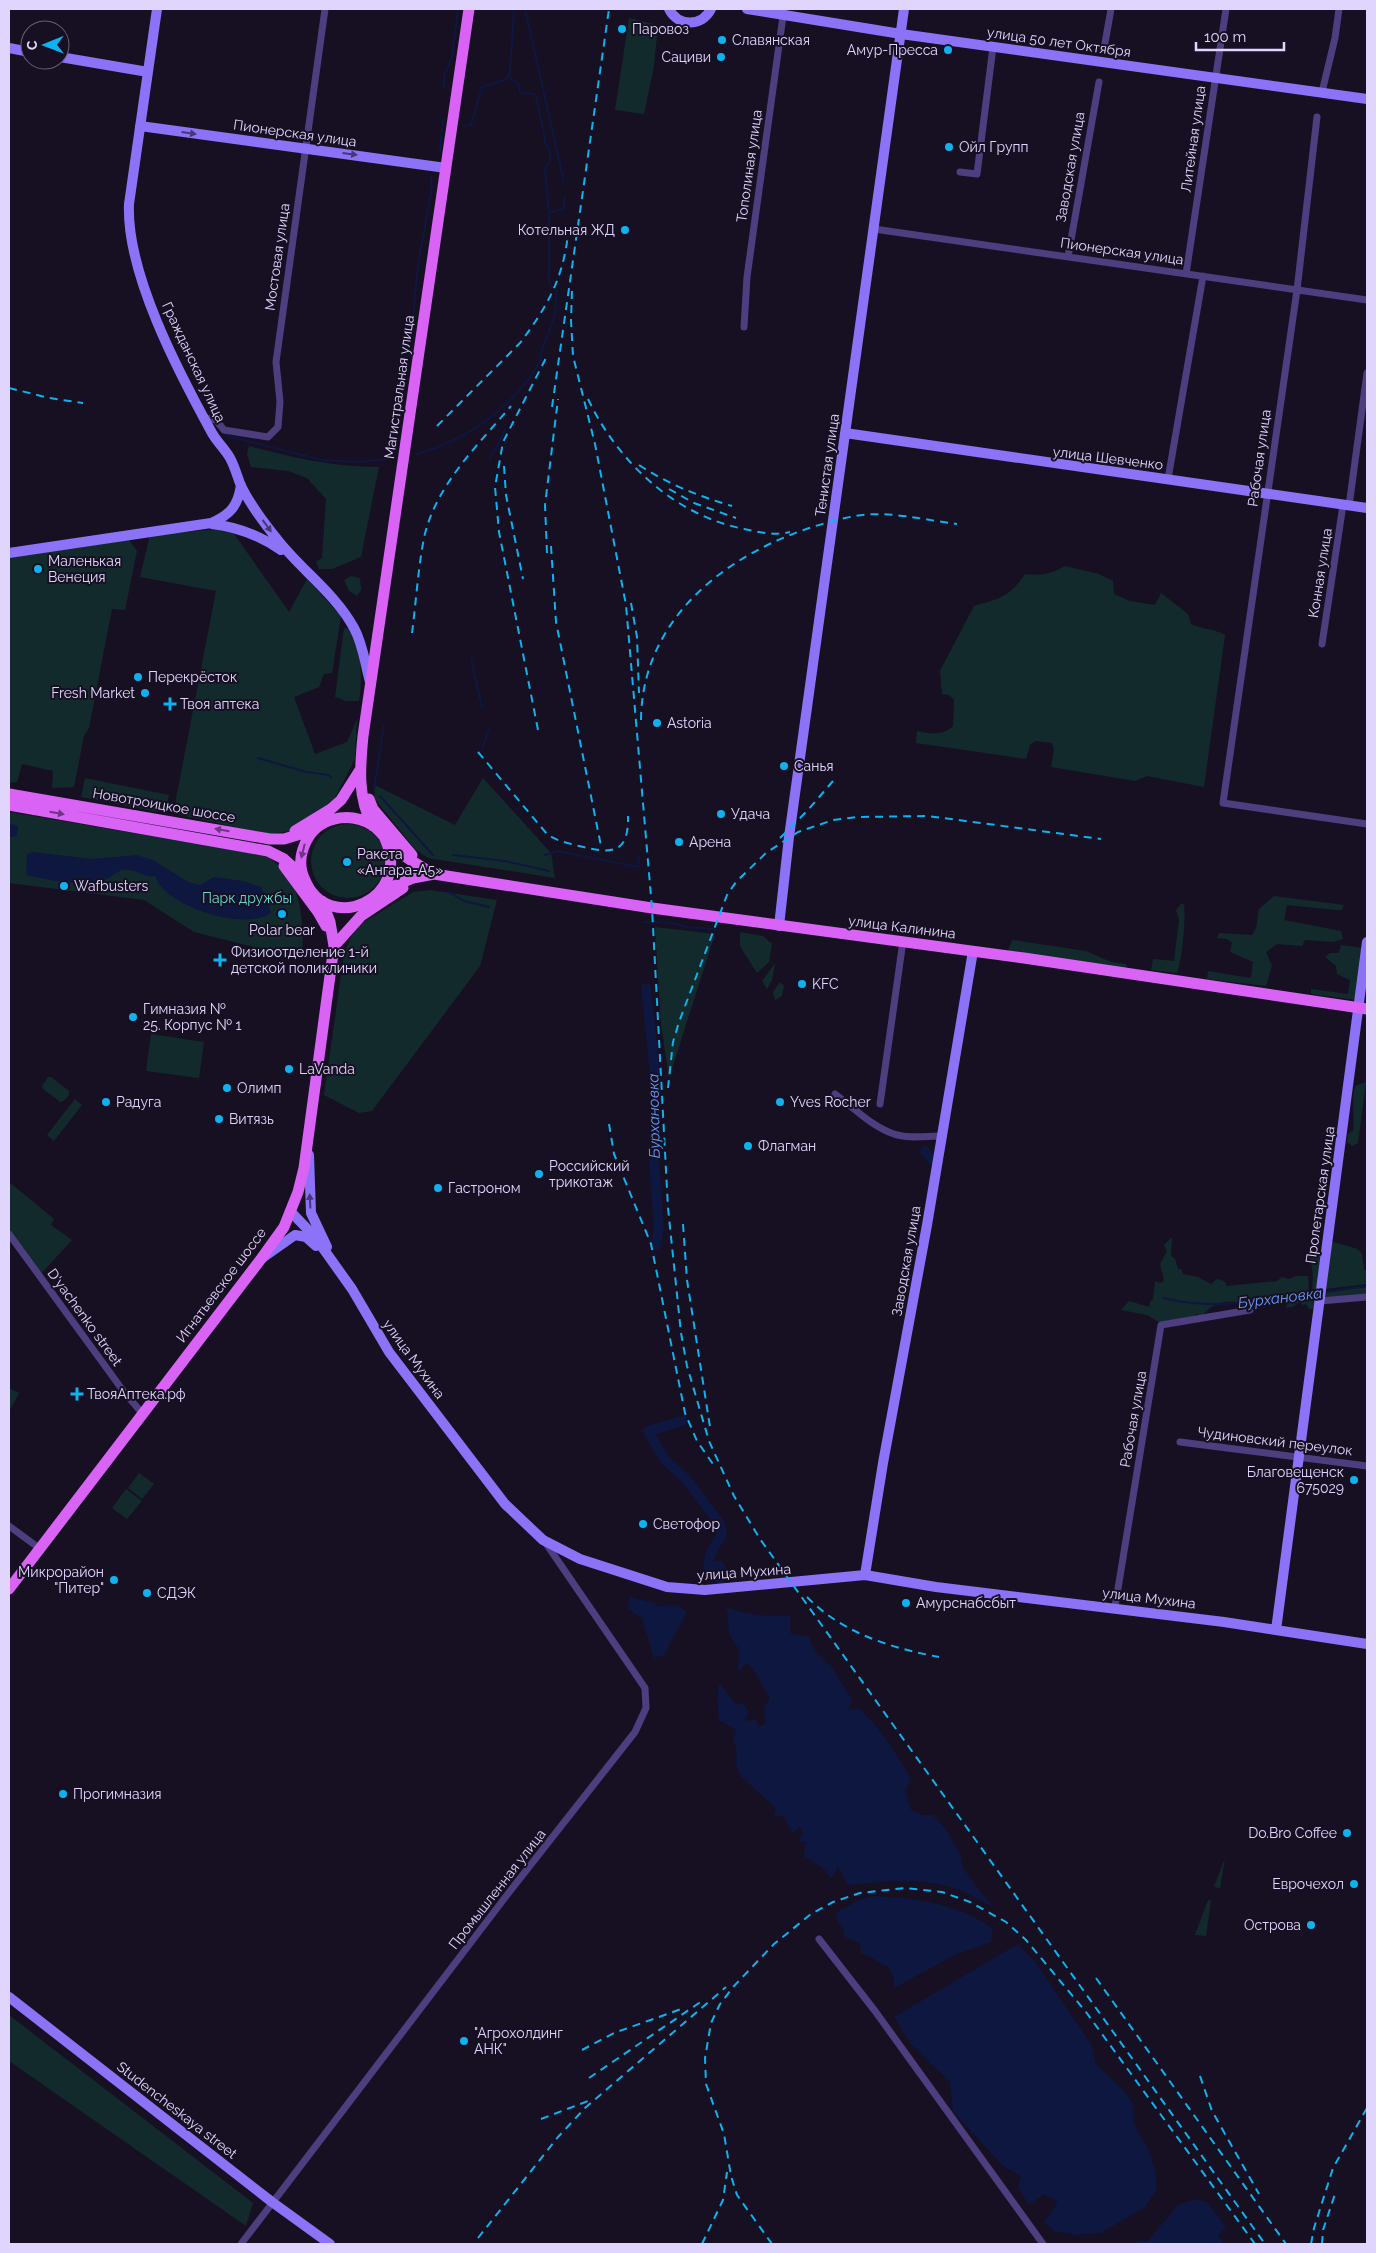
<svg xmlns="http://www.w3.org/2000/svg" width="1376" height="2253" viewBox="0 0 1376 2253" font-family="Raleway,sans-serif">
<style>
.green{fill:#132a2d}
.water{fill:#0d173f}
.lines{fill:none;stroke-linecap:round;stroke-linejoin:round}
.stream{stroke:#0d173f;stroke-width:2}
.river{stroke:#0d173f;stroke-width:10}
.street{stroke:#4c3e7f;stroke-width:7}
.secondary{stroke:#8c72f6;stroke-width:10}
.primary{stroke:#d863f5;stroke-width:11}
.rail{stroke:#0fb2ee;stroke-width:2;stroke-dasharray:8 6;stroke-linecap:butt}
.oneway{fill:#463777}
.oneway2{fill:#6e3582}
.poi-dot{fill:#0fb2ee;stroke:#171023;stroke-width:2}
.labels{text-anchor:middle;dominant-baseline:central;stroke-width:4;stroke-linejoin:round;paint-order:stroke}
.poi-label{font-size:14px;fill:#e0d5fc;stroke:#171023;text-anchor:start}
.street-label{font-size:14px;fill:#e0d5fc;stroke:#171023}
.park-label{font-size:14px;fill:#65d8cf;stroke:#171023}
.water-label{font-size:15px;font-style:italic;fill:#6a9df6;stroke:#171023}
</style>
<rect width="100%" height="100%" fill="#171023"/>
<path class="green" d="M 629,18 L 658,25 L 654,66 L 644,114 L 615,110 Z
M 249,446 C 293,458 333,467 379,467 L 361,557 L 332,569 L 319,569 L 316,562 L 322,558 L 326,499 L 307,478 L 288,471 L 251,467 L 247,454 Z
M 230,528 L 289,612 L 307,579 L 341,616 L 332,673 L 324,674 L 319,687 L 294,697 L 315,754 L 347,742 L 357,719 L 355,759 L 332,804 L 290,831 L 269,834 L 180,815 L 175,804 L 216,591 L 140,577 L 150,535 Z
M 127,537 L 137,551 L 125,610 L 112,609 L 89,728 L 84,736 L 74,787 L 52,788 L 53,771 L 22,764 L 17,782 L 9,783 L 9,557 Z
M 1065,566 L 1099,574 L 1113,581 L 1114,594 L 1130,601 L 1155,605 L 1161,593 L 1188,614 L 1191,624 C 1203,630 1213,628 1225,635 L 1204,787 L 1147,776 L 1135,781 L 1051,767 L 1054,749 L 1052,743 L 1035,741 L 1030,745 L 1026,759 L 916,743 L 917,731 C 931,734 943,736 953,726 L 954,700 L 949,695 L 942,694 L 940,671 L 974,606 C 999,599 1010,597 1025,574 C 1041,576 1050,574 1065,566 Z
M 351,576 L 360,578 L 361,590 L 357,596 L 349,591 L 344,580 Z
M 344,628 L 352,629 C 361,655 363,674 359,701 L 346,701 L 335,697 Z
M 85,778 L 169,795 L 166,807 L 158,812 L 81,797 Z
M 483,778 L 551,853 L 555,878 L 428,858 L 415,849 L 374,798 L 375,785 L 455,825 Z
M 9,812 L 264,855 C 303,876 304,920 302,959 L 194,932 L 144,900 L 9,883 Z
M311 861a37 37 0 1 1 74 0a37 37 0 1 1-74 0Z
M 430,890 L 497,900 L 480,966 L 372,1111 L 359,1113 L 324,1095 L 344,954 L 351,937 L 361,924 L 413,892 Z
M 1274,896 L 1344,905 L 1342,910 L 1336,910 L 1287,905 L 1284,920 L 1341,931 L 1343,939 L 1333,942 L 1305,940 L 1302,946 L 1277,944 L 1266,952 L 1272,966 L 1266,986 L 1207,979 L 1208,971 L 1251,978 L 1253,962 L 1230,952 L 1232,943 L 1227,939 L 1217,938 L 1219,933 L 1252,935 L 1256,928 L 1259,909 Z
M 1181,904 L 1184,904 C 1186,918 1182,961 1177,973 L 1151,970 L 1153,959 L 1174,961 L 1179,920 L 1176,910 Z
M 655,927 L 715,934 L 669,1078 L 661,1024 Z
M 740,932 L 763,936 L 772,944 L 769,962 L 757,973 L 740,946 Z
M 1012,940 L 1086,951 L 1111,962 L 1126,964 L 1126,971 L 1008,951 Z
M 1341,945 L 1364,948 L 1357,1000 L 1311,994 L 1311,989 L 1348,994 L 1350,980 L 1337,974 L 1336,966 L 1325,957 L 1330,953 L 1339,953 Z
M 775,963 L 772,980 L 767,989 L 762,981 Z
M 780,982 L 784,986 L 782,996 L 775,1000 L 773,992 Z
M 151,1034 L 204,1042 L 199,1078 L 146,1071 Z
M 48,1077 L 51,1077 L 69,1091 L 69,1095 L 64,1101 L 60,1102 L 43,1089 L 42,1086 Z
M 1366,1082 L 1358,1143 L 1352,1146 L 1347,1142 L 1348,1134 L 1353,1131 C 1355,1116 1351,1101 1355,1086 Z
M 75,1099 L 82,1105 L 54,1141 L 47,1135 Z
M 9,1182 L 54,1219 L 51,1225 L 72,1240 L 39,1276 L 9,1234 Z
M 1172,1237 L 1171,1256 L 1175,1259 L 1178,1269 L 1181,1269 L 1183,1274 L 1198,1277 L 1211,1284 L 1217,1279 L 1224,1281 L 1227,1286 L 1277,1281 L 1282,1277 L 1289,1279 L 1296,1276 L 1308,1276 L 1309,1292 L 1316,1302 L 1313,1309 L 1309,1309 L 1306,1304 L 1303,1305 L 1299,1302 L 1293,1307 L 1286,1308 L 1288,1301 L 1268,1303 L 1255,1300 L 1239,1307 L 1235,1302 C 1219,1301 1213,1304 1202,1316 L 1197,1314 L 1190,1318 L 1159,1322 L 1147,1315 L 1121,1310 L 1129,1301 L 1149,1307 L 1150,1302 L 1153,1299 L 1155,1281 L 1161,1283 L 1164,1280 L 1160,1264 L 1167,1251 L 1164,1245 Z
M 1333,1242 L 1358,1249 L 1362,1254 L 1364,1270 L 1367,1271 L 1367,1284 L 1325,1289 L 1329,1248 Z
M 1316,1251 L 1324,1255 L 1317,1291 L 1312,1291 C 1313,1280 1314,1266 1308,1257 Z
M 1367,1287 L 1367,1295 L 1322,1298 L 1322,1293 Z
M 9,1388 L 19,1393 L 9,1412 Z
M 139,1473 L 154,1484 L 142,1499 L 128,1488 Z
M 126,1489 L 142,1501 L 127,1519 L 112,1508 Z
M 1225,1858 L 1220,1888 L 1214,1887 Z
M 1208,1900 L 1211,1901 L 1206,1936 L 1195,1935 Z
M 9,2015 L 253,2203 L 246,2226 L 9,2061 Z"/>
<path class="water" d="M 9,823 L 18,826 L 17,836 L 9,837 Z
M 33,852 L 92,859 L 137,855 L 153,860 L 188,882 L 200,885 L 214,877 L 243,881 L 261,887 L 267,899 L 271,913 C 244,932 164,906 155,876 C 143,878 135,868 122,870 C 115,872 110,879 102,881 C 79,887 49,880 26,875 L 27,854 Z
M 630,1597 L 655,1603 L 658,1606 L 677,1605 L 687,1612 L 664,1655 L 654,1658 L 642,1618 L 628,1609 Z
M 726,1607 C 744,1614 770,1618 790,1615 L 791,1634 L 809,1636 L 813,1649 L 833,1669 L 852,1700 L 848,1710 L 858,1708 C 881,1727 896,1754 911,1779 L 905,1791 L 911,1810 L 922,1815 L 933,1815 L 946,1829 L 961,1856 L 962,1867 L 993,1907 C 983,1902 973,1896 962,1891 C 928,1877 884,1881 848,1885 L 838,1867 L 831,1879 L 824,1869 L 804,1856 L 806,1842 L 798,1842 L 803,1834 L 800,1826 L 793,1834 L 784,1816 L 774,1816 L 776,1808 L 740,1776 L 736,1763 L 737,1752 L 733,1739 L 736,1730 L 719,1720 L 717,1698 L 719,1683 L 735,1703 L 743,1704 L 749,1712 L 744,1721 L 755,1719 L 759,1727 L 765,1723 L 764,1707 L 770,1699 L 754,1670 L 747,1663 L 738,1671 L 739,1649 C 722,1629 732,1627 726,1607 Z
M 873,1896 C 913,1898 960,1903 993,1929 L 991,1942 L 955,1955 L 894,1988 L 894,1978 L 888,1967 C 878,1964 871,1955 861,1954 L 860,1943 L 843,1936 L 844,1929 L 839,1924 L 836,1913 L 859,1900 Z
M 1018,1944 L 1036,1963 L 1091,2044 L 1096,2064 L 1123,2090 L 1133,2103 L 1133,2122 L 1148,2149 L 1155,2169 L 1157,2189 L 1145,2207 L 1101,2233 L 1077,2235 L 1054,2231 L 1044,2222 L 1058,2202 L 1044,2194 L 1029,2205 L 1018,2188 L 1021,2176 L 1003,2166 L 957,2116 L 953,2111 L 950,2082 L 911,2044 L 894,2017 Z
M 1196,2199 L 1208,2203 L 1226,2227 L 1218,2235 L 1224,2244 L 1131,2244 L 1138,2241 L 1147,2242 L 1178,2205 Z"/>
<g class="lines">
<path class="stream" d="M 525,9 L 564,182
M 508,76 L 518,84 L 520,93 L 534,94 L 536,97 L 545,138 L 544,142 C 552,149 553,160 545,168 L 549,213 L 549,278 L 550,285 L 553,287
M 444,87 L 444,76 L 452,57 L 458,9
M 463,126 L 471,125 L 482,87 L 505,80 L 510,73 L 514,9
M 440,152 L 443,119
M 549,213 L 563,209 L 565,196
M 397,430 L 410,346 L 418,265 L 432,187 L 431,176
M 221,431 L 227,436 L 322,460 L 359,462 L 396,458
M 416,454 C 468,440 514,407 541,360 L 540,356 L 555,314 L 557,290
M 490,459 L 505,430
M 471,658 L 482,708
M 482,748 L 489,729
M 258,758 L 306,772 L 329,775 L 331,778
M 374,789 L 384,725
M 380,796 L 433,855
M 453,855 L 505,861 L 549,871
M 545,855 L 557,851 L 638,867 L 639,856
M 447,891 L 464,901 L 489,907
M 644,922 C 658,922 671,922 683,926 C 690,929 706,927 717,930
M 1325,1292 L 1367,1286
M 1164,1298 C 1214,1311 1267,1300 1317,1293"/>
<path class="river" d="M 646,988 L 656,1085 L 654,1161 L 659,1227 L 656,1245
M 925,1151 L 934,1161
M 682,1421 L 648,1431 L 665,1460 L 687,1480 L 720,1524 L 722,1535 C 715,1546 707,1554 709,1568 L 719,1566 L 722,1571 L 721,1581"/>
<path class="street" d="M 1105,43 L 1111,9
M 1322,92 L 1335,38 L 1339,9
M 1317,117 L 1297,290 L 1223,803 L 1367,824
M 960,172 L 977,174 L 993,47
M 874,229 L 1367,300
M 1068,257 L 1099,82
M 1186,274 L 1226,9
M 744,327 L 747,277 L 784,9
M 205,418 L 216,420 L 224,430 L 268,437 L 278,427 L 280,402 L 276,362 L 325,9
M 1168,479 L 1203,276
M 1349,506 L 1367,373
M 1322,644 L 1343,505
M 835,1094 C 853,1107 872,1127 894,1134 C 908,1139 926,1136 941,1136
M 880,1104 L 903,941
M 9,1234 L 124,1392 L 142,1413
M 1320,1301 L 1367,1297
M 1180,1442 L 1367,1466
M 9,1526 L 39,1548
M 1115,1607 L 1161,1325 L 1250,1310
M 819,1939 L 875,2011 L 1043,2244
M 241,2244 L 507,1895 L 635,1732 L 646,1708 L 645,1688 L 545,1542"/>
<path class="secondary" d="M 157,9 L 129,204 C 126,273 179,373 212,433 C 217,442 225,449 230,458 C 235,467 237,476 241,486 C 250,504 264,523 277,539 C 301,570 335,593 354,628 C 363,644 365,664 370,682
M 669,9 C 678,27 702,27 711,9
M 747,9 L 901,34 L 1367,99
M 9,48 L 30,52
M 60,57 L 148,72
M 140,126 L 446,168
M 845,433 L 1367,508
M 212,524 C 238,527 259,535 281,550
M 9,553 L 211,523 C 230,515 238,506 241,485
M 779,926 L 789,837 L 904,9
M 309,1155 L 311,1213 L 327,1247
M 291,1212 L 315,1237 L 352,1289 L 389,1352 L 505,1504 L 543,1540 L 580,1559 L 667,1587 L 705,1590 L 865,1575 L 936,1587 L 1224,1622 L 1367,1644
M 261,1259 L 295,1235 L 306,1237 L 316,1246
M 865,1575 L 883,1463 L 927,1225 L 973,951
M 1276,1630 L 1367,942
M 9,1997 L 272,2202 L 330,2244"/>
<path class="primary" d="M 9,794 L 270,839 L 284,839 L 314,830
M 369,799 L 373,809 L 412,855
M 9,805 L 268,851 L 284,859 L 303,876
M 373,826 C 357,798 360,767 363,736 L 469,9
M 295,831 L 331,809 L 341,800 L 360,770
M 385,839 C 413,899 328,936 305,880 C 299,868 300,855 305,844 C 316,817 349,811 372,825 C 381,831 386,840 393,847 C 406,858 419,866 434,874
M 284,866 L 318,912 L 326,926
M 380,892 L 413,878 L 434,874 L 652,908 L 1024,958 L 1367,1009
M 334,946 L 361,916 L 403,888
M 9,1589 L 261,1259 L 284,1227 L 298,1192 L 304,1168 L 334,946 L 330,922 L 322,901"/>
<path class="rail" d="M 572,291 L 571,320 L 573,356 L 595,444 L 626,605 L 652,908 L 668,1208 L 681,1333 L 687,1366 L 709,1441 L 734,1496 L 760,1539 L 1265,2244
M 9,388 L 49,398 L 83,403
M 588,399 C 618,462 674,515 744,529 C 758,532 776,536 790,532
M 552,407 L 609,9
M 437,426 L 520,343 C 547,307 563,279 568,234
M 639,465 C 668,484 698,496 732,506
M 504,466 L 506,495 L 523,579
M 669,489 L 694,503 L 736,518
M 551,546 L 556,622 L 601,846
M 547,553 L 545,505 L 558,399
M 631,603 L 637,637 L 639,693
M 412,633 C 416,602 418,569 424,538 C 435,486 478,445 511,406
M 641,720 C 642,604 752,536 855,516 C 887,510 924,520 957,524
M 538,730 L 499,532 L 495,487 L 503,442 L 546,358
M 478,752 L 547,834 C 556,841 568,843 579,846 C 611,854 629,855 628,816
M 780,838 L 808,810 L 833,781
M 668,1088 L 673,1042 L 679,1022 L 727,895 L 736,882 L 766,853 L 798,832 L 833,820 L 857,817 L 928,816 L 1101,839
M 609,1124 L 614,1154 L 651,1244 L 685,1413 L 697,1441 L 715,1467
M 683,1224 L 687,1280 L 710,1427
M 807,1597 C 842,1633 891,1648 939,1657
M 1096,1978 L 1286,2244
M 582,2050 L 614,2033 L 684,2008
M 1200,2076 L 1212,2111 L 1259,2194
M 589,2078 L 702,2001
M 541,2119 L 588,2101
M 478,2238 L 558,2137 L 585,2108 L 726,1987
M 702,2244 L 723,2200 L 727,2172
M 772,2244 L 737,2195 L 731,2176 L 724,2134 L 706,2084 L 705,2058 L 711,2023 L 720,2004 L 734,1986 L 774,1944 L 811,1914 L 833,1902 L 860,1893 L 905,1888 L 942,1892 L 970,1902 L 1006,1922 L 1026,1940 L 1086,2012 L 1255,2244
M 1311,2244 L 1314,2228 L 1333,2168 L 1367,2108
M 1322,2244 L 1323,2230 L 1335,2194"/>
</g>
<defs><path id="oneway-solid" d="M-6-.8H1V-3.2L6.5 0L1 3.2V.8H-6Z" transform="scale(1.25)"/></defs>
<g class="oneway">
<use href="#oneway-solid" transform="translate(189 133) rotate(8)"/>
<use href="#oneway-solid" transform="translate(350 154) rotate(7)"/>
<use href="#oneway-solid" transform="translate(267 526) rotate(54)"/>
<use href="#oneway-solid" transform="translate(310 1201) rotate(-93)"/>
</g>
<g class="oneway2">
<use href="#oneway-solid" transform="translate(57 813) rotate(10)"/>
<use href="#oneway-solid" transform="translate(222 830) rotate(-170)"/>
<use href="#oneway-solid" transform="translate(303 851) rotate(104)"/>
</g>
<g class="poi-dot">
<circle cx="622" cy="29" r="5"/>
<circle cx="722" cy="40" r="5"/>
<circle cx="948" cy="50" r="5"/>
<circle cx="721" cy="57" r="5"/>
<circle cx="949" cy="147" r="5"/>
<circle cx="625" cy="230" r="5"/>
<circle cx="38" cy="569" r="5"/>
<circle cx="138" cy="677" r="5"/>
<circle cx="145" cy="693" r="5"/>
<path d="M167.5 696.5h5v5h5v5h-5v5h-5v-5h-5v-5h5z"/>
<circle cx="657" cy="723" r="5"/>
<circle cx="784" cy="766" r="5"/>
<circle cx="721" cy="814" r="5"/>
<circle cx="679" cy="842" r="5"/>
<circle cx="347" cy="862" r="5"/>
<circle cx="64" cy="886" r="5"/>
<circle cx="282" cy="914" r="5"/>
<path d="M217.5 952.5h5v5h5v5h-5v5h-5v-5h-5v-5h5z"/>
<circle cx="802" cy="984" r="5"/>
<circle cx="133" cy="1017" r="5"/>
<circle cx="289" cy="1069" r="5"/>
<circle cx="227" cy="1088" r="5"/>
<circle cx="106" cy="1102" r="5"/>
<circle cx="780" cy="1102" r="5"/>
<circle cx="219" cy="1119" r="5"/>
<circle cx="748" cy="1146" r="5"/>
<circle cx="539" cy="1174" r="5"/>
<circle cx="438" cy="1188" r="5"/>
<path d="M74.5 1386.5h5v5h5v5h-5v5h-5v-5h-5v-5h5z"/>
<circle cx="1354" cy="1480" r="5"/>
<circle cx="643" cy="1524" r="5"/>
<circle cx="114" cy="1580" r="5"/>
<circle cx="147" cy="1593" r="5"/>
<circle cx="906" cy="1603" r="5"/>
<circle cx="63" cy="1794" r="5"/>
<circle cx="1347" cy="1833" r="5"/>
<circle cx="1354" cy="1884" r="5"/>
<circle cx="1311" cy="1925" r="5"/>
<circle cx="464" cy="2041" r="5"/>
</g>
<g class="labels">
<g class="poi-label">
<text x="632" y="29">Паровоз</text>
<text x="732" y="40">Славянская</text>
<text x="938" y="50" text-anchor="end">Амур-Пресса</text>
<text x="711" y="57" text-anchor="end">Сациви</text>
<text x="959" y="147">Ойл Групп</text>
<text x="615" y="230" text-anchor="end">Котельная ЖД</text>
<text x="48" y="561">Маленькая<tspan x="48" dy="16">Венеция</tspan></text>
<text x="148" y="677">Перекрёсток</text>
<text x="135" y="693" text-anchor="end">Fresh Market</text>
<text x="180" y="704">Твоя аптека</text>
<text x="667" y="723">Astoria</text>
<text x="794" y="766">Санья</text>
<text x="731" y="814">Удача</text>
<text x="689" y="842">Арена</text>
<text x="357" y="854">Ракета<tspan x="357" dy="16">«Ангара-А5»</tspan></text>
<text x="74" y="886">Wafbusters</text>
<text x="282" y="930" text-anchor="middle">Polar bear</text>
<text x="231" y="952">Физиоотделение 1-й<tspan x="231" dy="16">детской поликлиники</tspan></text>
<text x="812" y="984">KFC</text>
<text x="143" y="1009">Гимназия №<tspan x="143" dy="16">25. Корпус № 1</tspan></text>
<text x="299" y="1069">LaVanda</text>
<text x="237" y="1088">Олимп</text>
<text x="116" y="1102">Радуга</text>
<text x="790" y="1102">Yves Rocher</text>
<text x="229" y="1119">Витязь</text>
<text x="758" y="1146">Флагман</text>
<text x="549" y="1166">Российский<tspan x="549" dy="16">трикотаж</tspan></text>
<text x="448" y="1188">Гастроном</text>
<text x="87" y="1394">ТвояАптека.рф</text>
<text x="1344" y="1472" text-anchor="end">Благовещенск<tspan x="1344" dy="16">675029</tspan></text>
<text x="653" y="1524">Светофор</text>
<text x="104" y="1572" text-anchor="end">Микрорайон<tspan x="104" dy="16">"Питер"</tspan></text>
<text x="157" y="1593">СДЭК</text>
<text x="916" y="1603">Амурснабсбыт</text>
<text x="73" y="1794">Прогимназия</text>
<text x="1337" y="1833" text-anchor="end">Do.Bro Coffee</text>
<text x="1344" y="1884" text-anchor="end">Еврочехол</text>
<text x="1301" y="1925" text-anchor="end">Острова</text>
<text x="474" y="2033">"Агрохолдинг<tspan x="474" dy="16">АНК"</tspan></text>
</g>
<g class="street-label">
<text transform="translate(1059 42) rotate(8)">улица 50 лет Октября</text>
<text transform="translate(295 133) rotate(8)">Пионерская улица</text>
<text transform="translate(1193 139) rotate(-82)">Литейная улица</text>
<text transform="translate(749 166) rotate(-82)">Тополиная улица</text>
<text transform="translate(1070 167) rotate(-80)">Заводская улица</text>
<text transform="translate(1122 251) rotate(8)">Пионерская улица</text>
<text transform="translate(277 257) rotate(-82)">Мостовая улица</text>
<text transform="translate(194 362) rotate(65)">Гражданская улица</text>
<text transform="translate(399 387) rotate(-82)">Магистральная улица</text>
<text transform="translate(1108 458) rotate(7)">улица Шевченко</text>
<text transform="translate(1259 458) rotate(-82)">Рабочая улица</text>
<text transform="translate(827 465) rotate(-82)">Тенистая улица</text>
<text transform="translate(1320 573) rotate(-81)">Конная улица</text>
<text transform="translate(164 805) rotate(10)">Новотроицкое шоссе</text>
<text transform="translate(902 927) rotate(7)">улица Калинина</text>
<text transform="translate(1320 1195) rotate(-82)">Пролетарская улица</text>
<text transform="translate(906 1261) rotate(-80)">Заводская улица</text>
<text transform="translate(221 1285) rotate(-53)">Игнатьевское шоссе</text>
<text transform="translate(85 1317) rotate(54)">D'yachenko street</text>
<text transform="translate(414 1359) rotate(54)">улица Мухина</text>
<text transform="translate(1133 1419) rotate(-80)">Рабочая улица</text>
<text transform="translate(1275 1441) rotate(7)">Чудиновский переулок</text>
<text transform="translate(744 1572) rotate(-4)">улица Мухина</text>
<text transform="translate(1149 1598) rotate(7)">улица Мухина</text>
<text transform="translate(497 1889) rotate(-52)">Промышленная улица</text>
<text transform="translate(177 2110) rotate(38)">Studencheskaya street</text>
</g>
<g class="park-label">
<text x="247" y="898">Парк дружбы</text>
</g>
<g class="water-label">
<text transform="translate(654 1116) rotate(-91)">Бурхановка</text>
<text transform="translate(1280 1298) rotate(-7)">Бурхановка</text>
</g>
</g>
<rect width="1376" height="2253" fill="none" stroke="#e0d5fc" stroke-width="20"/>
<g transform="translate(45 45) rotate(269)"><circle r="24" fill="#171023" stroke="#675f7a"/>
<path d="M0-4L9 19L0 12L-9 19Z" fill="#0fb2ee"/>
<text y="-8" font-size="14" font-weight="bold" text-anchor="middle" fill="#e0d5fc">С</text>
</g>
<path d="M1196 42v8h88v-8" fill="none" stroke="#e0d5fc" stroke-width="2.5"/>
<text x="1204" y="42" font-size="15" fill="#e0d5fc" stroke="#171023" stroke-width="4" paint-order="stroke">100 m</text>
</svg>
